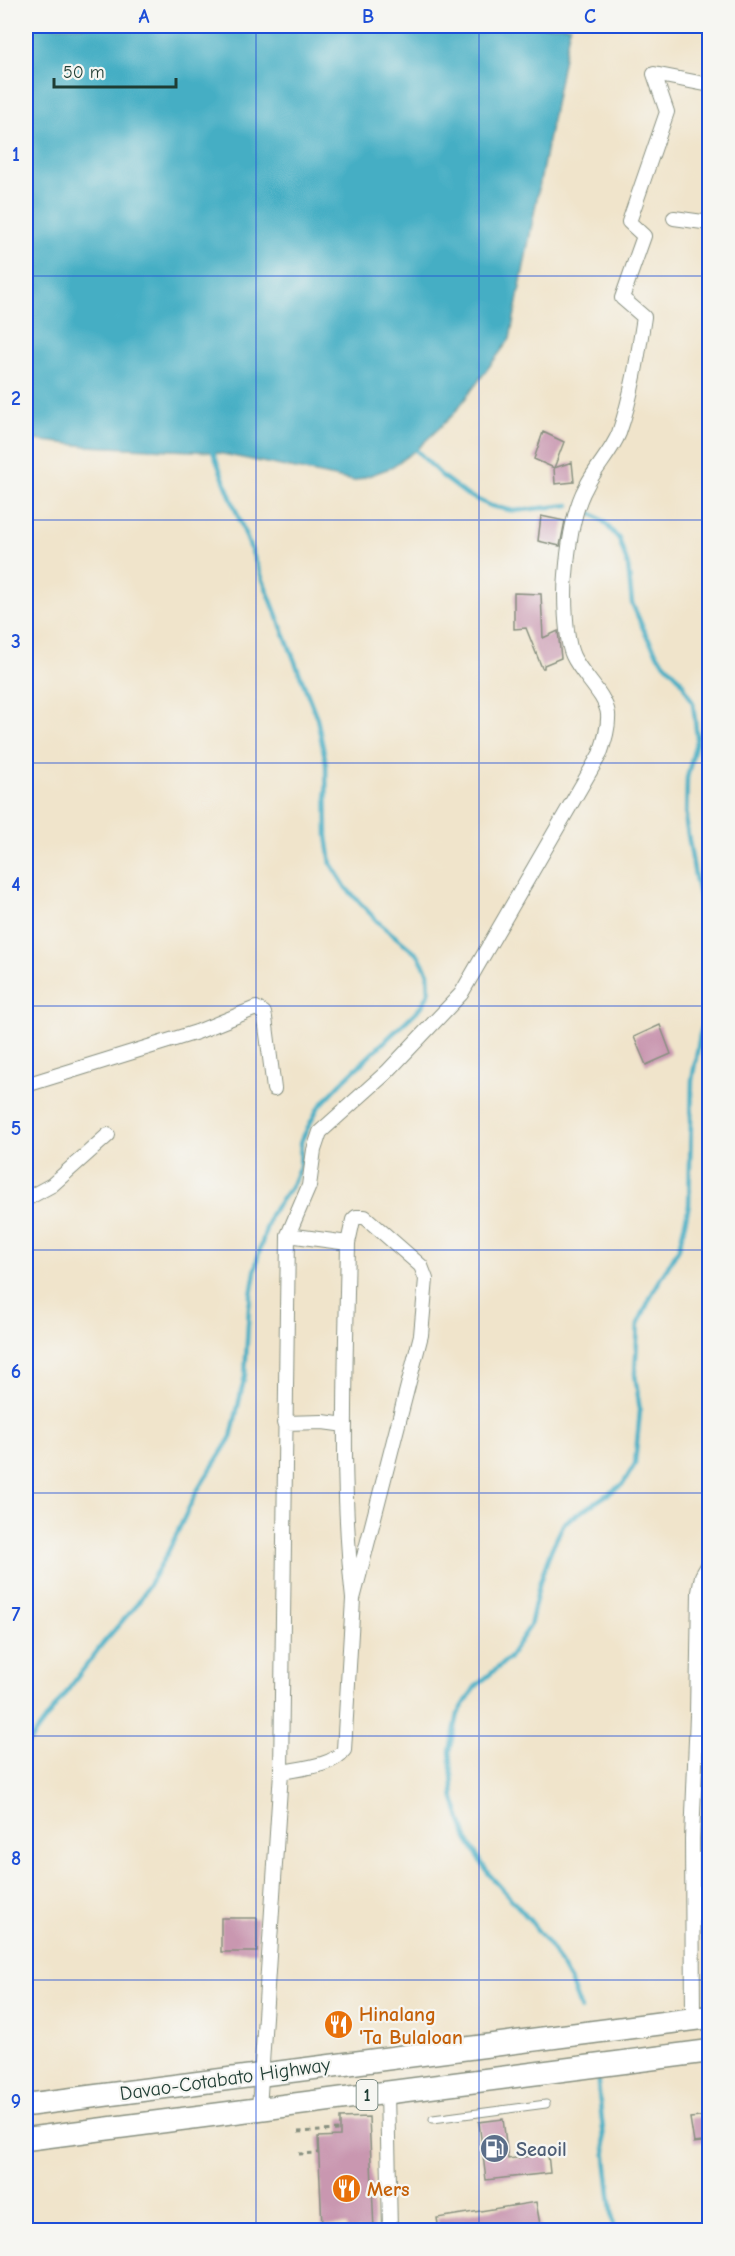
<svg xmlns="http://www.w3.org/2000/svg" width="735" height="2256" viewBox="0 0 735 2256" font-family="'Comic Neue',sans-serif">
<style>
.water{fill:#45aec4;stroke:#32767c;stroke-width:1.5}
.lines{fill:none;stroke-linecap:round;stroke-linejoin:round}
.stream{stroke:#45aec4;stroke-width:4.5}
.building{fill:#c997b0}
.service-casing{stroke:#889080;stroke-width:9}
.minor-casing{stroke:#889080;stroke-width:16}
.trunk-casing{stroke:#889080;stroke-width:25}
.path{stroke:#889080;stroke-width:3;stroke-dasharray:4.5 4.5;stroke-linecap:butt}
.service{stroke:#fff;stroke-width:7}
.minor{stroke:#fff;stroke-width:14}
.trunk{stroke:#fff;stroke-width:22}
.grid{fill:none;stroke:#1d4ed8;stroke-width:1.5;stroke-opacity:0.55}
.labels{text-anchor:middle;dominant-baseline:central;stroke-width:4.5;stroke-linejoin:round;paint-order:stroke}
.shield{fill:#f6f6f2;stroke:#60746d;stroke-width:1.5}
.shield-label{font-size:18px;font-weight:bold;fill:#1f3d34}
.food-label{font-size:20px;font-weight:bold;fill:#c56008;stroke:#f6f6f2;text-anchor:start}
.street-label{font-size:20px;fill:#1f3d34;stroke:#f6f6f2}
.service-label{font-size:20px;font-weight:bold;fill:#4e5e75;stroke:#f6f6f2;text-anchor:start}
.neatline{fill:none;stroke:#1d4ed8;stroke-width:2}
.grid-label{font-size:20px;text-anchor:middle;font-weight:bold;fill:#1d4ed8}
</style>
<rect width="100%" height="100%" fill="#f6f6f2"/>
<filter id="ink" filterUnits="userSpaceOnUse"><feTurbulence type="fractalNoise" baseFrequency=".0167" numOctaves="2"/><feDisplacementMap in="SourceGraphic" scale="12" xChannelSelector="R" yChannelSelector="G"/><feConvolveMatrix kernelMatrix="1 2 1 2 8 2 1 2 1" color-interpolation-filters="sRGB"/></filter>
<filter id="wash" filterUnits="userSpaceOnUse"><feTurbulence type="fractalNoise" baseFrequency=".008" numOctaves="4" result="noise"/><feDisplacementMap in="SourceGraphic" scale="24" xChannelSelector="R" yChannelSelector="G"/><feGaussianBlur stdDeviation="1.35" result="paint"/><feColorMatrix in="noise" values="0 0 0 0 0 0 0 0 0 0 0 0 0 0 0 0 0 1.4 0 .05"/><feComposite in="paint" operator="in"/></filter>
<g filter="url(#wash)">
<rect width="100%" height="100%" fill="#f0e4cb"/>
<path class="water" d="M 26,26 L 570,26 L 510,339 L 453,415 L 416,450 L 390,468 L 354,481 L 213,452 L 87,446 L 26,439 Z"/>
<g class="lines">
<path class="stream" d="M 416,450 L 442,476 L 467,495 L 491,506 L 514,511 L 569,505
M 584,508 L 603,521 L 619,539 L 628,566 L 632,603 L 646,635 L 659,657 L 680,679 L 693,703 L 697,738 L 687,778 L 686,823 L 696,882 L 710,939
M 26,1746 L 103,1643 L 138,1603 L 167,1554 L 197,1491 L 231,1437 L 245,1375 L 249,1307 L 257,1260 L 270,1215 L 292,1185 L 300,1166 L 301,1141 L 318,1108 L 344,1080 L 422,1006 L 429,993 L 428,973 L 419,956 L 379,923 L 346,888 L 331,864 L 327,836 L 326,763 L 317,718 L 213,452
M 581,2010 L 570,1981 L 552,1949 L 529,1919 L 488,1873 L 467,1839 L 454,1799 L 450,1751 L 458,1714 L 475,1687 L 508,1659 L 530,1626 L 540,1581 L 551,1550 L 564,1523 L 623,1484 L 635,1464 L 640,1411 L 635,1374 L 638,1324 L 653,1292 L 679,1248 L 689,1205 L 692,1080 L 700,1035 L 710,1004
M 597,2075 L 614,2230"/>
</g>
<g id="blocks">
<path class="building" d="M 543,432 L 564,442 L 554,468 L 534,459 Z
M 572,462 L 574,482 L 555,484 L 554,468 Z
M 541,516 L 565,521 L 560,546 L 538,541 Z
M 514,593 L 541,594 L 543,638 L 558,631 L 561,658 L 544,665 L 544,668 L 542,668 L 526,628 L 514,629 Z
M 660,1025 L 671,1054 L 646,1065 L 634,1037 Z
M 221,1918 L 257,1918 L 257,1952 L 221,1952 Z
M 710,2116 L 710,2141 L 694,2143 L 690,2118 Z
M 369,2117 L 374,2230 L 347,2230 L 347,2225 L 322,2226 L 318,2137 L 340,2136 L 340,2118 Z
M 503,2119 L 508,2159 L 548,2154 L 550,2173 L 486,2180 L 479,2122 Z
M 536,2202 L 541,2230 L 439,2230 L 437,2218 Z"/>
</g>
</g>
<g filter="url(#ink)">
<use href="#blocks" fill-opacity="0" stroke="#889080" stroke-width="1.5"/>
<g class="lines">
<defs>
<path id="service" d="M 433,2119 L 546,2104"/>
<path id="minor" d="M 674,218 L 710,223
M 26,1085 L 197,1032 L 256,1008 L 264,1013 L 265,1018 L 274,1089
M 26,1199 L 52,1185 L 108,1135
M 288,1235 L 348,1243
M 284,1423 L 323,1422 L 345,1425
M 281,1772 C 301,1768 332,1767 344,1750 L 353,1599 L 421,1335 L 426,1279 L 421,1266 L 365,1217 L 356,1217 L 353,1220 L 348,1243 C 346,1362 340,1481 353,1599
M 693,2019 L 692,1839 L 697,1715 L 699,1592 L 702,1576 L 710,1562
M 387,2092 L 390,2230
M 259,2109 L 281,1772 L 288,1235 L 309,1186 L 314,1150 L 320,1132 L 387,1072 L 461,994 L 600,754 C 604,742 609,728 608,714 C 606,695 581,674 573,656 C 565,639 564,594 566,575 C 568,549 573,510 586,487 C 595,468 611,453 619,433 C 632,396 638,356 644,317 L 622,298 L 644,236 L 629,222 L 667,112 L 654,74 L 710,85"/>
<path id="trunk" d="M 26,2105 L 710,2017
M 26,2139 L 710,2051"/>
</defs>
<use href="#service" class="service-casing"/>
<use href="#minor" class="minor-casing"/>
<use href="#trunk" class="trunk-casing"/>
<path class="path" d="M 298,2132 L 340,2130
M 299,2154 L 319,2153"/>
<use href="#service" class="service"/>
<use href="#minor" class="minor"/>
<use href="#trunk" class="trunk"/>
</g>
</g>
<path class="grid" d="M 256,26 L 256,2230M 479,26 L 479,2230M 26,276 L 710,276M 26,520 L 710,520M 26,763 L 710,763M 26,1006 L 710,1006M 26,1250 L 710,1250M 26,1493 L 710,1493M 26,1736 L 710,1736M 26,1980 L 710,1980"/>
<defs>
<symbol id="restaurant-disc" viewBox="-11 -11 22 22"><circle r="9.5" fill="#e8710a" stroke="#f6f6f2"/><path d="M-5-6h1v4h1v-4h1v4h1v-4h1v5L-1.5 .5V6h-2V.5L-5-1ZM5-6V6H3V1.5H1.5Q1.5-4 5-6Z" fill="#fff"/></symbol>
<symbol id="fuel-disc" viewBox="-11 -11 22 22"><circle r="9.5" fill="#5c6f8a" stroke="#f6f6f2"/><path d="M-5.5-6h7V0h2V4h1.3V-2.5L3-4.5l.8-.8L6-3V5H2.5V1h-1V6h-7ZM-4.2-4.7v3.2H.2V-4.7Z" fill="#fff"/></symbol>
</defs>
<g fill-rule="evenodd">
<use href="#restaurant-disc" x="322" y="2008" width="33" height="33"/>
<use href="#fuel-disc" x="478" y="2132" width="33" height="33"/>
<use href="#restaurant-disc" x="330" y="2172" width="33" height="33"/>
</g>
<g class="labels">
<rect class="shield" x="356.5" y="2080" width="21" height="30" rx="4.5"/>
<g class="shield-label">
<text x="367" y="2095">1</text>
</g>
<g class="food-label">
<text x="359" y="2014">Hinalang<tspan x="359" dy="23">'Ta Bulaloan</tspan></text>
<text x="367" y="2189">Mers</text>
</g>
<g class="street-label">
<text transform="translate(225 2079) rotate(-8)">Davao-Cotabato Highway</text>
</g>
<g class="service-label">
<text x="516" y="2149">Seaoil</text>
</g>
</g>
<rect width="735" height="2256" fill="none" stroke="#f6f6f2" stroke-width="66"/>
<path d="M54 78v9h122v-9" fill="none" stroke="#1f3d34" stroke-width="3"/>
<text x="63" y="78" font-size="18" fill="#1f3d34" stroke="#f6f6f2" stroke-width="4.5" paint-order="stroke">50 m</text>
<rect x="33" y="33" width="669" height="2190" class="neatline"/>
<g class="grid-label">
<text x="144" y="23">A</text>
<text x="368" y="23">B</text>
<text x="590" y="23">C</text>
<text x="16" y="161">1</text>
<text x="16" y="405">2</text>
<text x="16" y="648">3</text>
<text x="16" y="891">4</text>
<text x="16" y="1135">5</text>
<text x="16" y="1378">6</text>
<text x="16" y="1621">7</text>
<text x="16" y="1865">8</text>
<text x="16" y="2108">9</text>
</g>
</svg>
